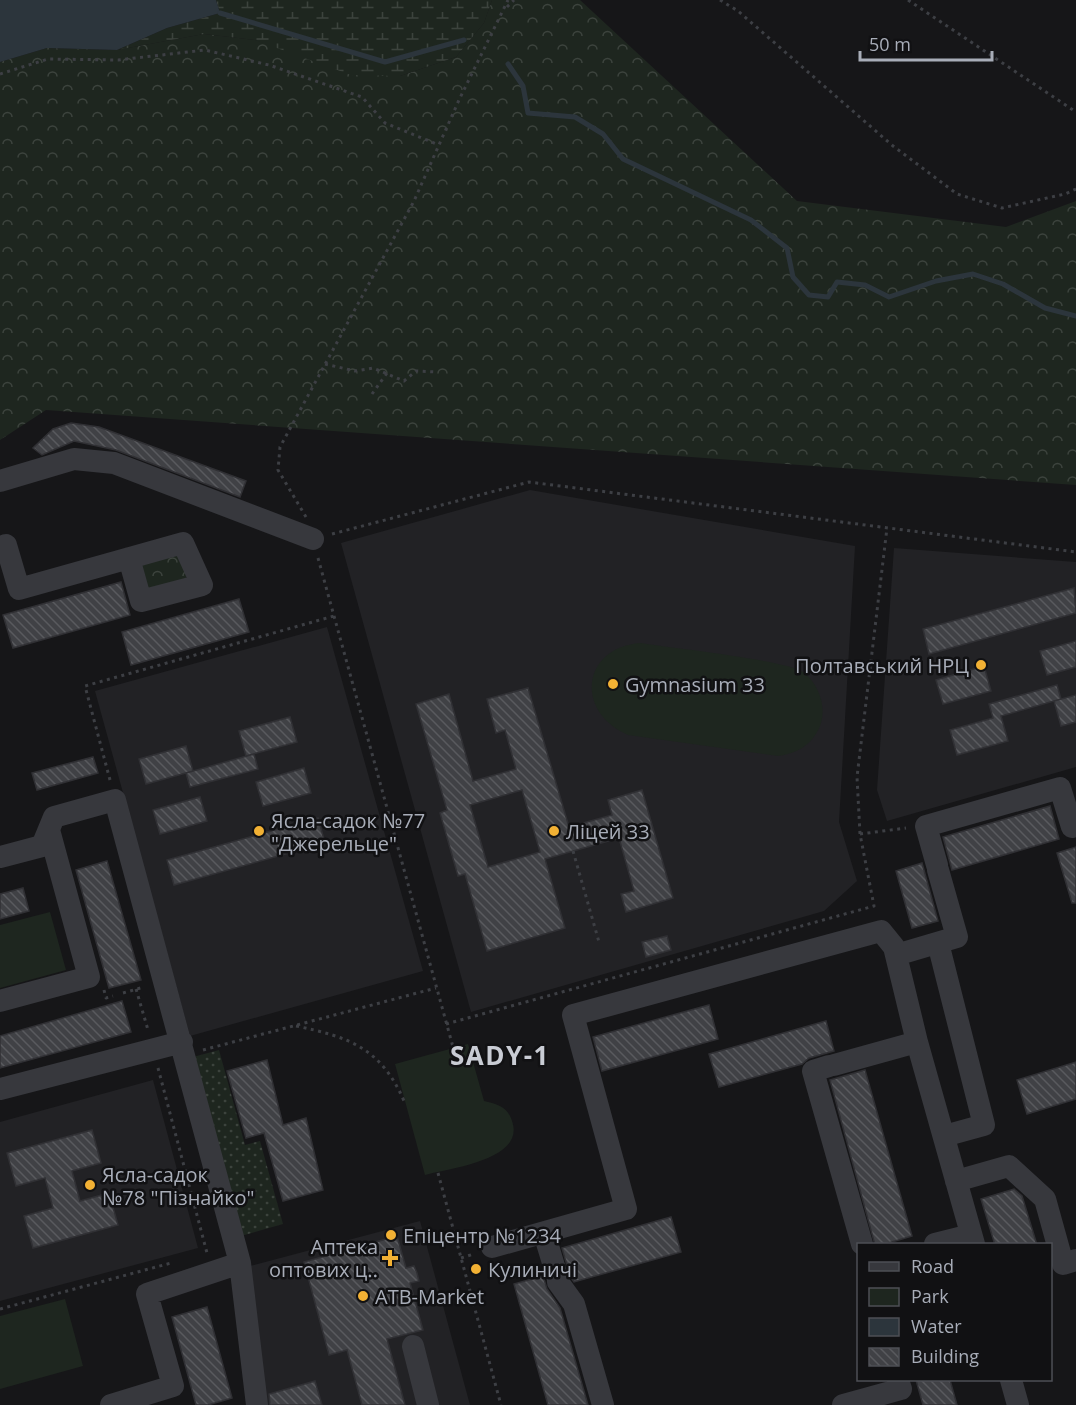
<svg xmlns="http://www.w3.org/2000/svg" width="1076" height="1405" viewBox="0 0 1076 1405" font-family="'Open Sans',sans-serif">
<style>
.built{fill:#222225}
.forest{fill:url(#forest-crowns)}
.wetland{fill:url(#wetland-marsh)}
.park{fill:#1e261f}
.garden{fill:url(#garden-dots)}
.water{fill:#2c353c}
.lines{fill:none;stroke-linecap:round;stroke-linejoin:round}
.stream{stroke:#2c353c;stroke-width:5}
.building{fill:url(#building-back-hatch);stroke:#303034;stroke-width:1.5;fill-rule:evenodd}
.path{stroke:#3d3f44;stroke-width:3;stroke-dasharray:3 4.5;stroke-linecap:butt}
.minor{stroke:#37383d;stroke-width:22}
.poi-dot{fill:#f2b134;stroke:#111113;stroke-width:2}
.labels{text-anchor:middle;dominant-baseline:central;stroke-width:5;stroke-linejoin:round;paint-order:stroke}
.poi-label{font-size:20px;fill:#a8adb8;stroke:#111113;text-anchor:start}
.district-label{font-size:26px;font-weight:bold;letter-spacing:1.5px;fill:#c9ccd4;stroke:#111113}
</style>
<defs>
<pattern id="forest-crowns" width="20" height="18" patternUnits="userSpaceOnUse" patternTransform="scale(1.5)"><rect width="20" height="18" fill="#1e261f"/><path d="M2 6a3 3 0 1 1 6 0M12 15a3 3 0 1 1 6 0" fill="none" stroke="#3c433d"/></pattern>
<pattern id="wetland-marsh" width="20" height="14" patternUnits="userSpaceOnUse" patternTransform="scale(1.5)"><rect width="20" height="14" fill="#1e261f"/><path d="M1 5h8M5 5V1M11 12h8M15 12V8" fill="none" stroke="#3c433d"/></pattern>
<pattern id="garden-dots" width="8" height="8" patternUnits="userSpaceOnUse" patternTransform="scale(1.5)"><rect width="8" height="8" fill="#1e261f"/><path d="M2 2h.1M6 6h.1" fill="none" stroke="#3c433d" stroke-width="1.8" stroke-linecap="round"/></pattern>
<pattern id="building-back-hatch" width="6" height="6" patternUnits="userSpaceOnUse" patternTransform="scale(1.5)"><rect width="6" height="6" fill="#404145"/><path d="M-1 5l2 2M0 0l6 6M5-1l2 2" fill="none" stroke="#595a5e"/></pattern>
</defs>
<rect width="100%" height="100%" fill="#161618"/>
<path class="built" d="M 530,490 L 855,546 L 839,822 L 857,881 L 824,911 L 471,1012 L 341,543 Z
M 894,548 L 1076,562 L 1076,767 L 887,821 L 877,790 Z
M 327,627 L 423,971 L 190,1036 L 95,691 Z
M 153,1080 L 198,1248 L 0,1301 L 0,1122 Z
M 420,1221 L 470,1405 L 266,1405 L 250,1266 Z"/>
<path class="forest" d="M 492,0 L 580,0 L 797,201 L 1006,227 L 1076,201 L 1076,485 L 46,410 L 0,440 L 0,62 L 47,48 L 117,50 L 204,34 L 255,40 L 294,52 L 400,76 L 456,57 L 484,23 Z
M 181,553 L 187,580 L 151,590 L 145,587 L 139,566 Z"/>
<path class="wetland" d="M 216,0 L 492,0 L 484,23 L 456,57 L 400,76 L 351,75 L 255,40 L 204,34 L 117,50 L 167,28 L 220,13 Z"/>
<path class="park" d="M 641,643 C 670,648 786,660 803,672 C 819,684 827,707 820,726 C 812,745 798,753 778,756 L 628,735 C 574,712 582,647 641,643 Z
M 50,912 L 66,970 L 0,988 L 0,925 Z
M 468,1044 L 484,1101 C 497,1104 508,1107 512,1121 C 526,1160 450,1168 425,1175 L 395,1064 Z
M 65,1299 L 83,1366 L 0,1389 L 0,1316 Z"/>
<path class="garden" d="M 219,1050 L 245,1145 L 260,1141 L 283,1224 L 241,1236 L 193,1057 Z"/>
<path class="water" d="M 0,0 L 216,0 L 220,13 L 167,28 L 117,50 L 47,48 L 0,62 Z"/>
<g class="lines">
<path class="stream" d="M 220,13 L 385,62 L 464,40
M 508,64 L 523,86 L 528,113 L 575,117 L 603,134 L 623,159 L 751,220 L 787,248 L 793,277 L 809,295 L 828,297 L 837,282 L 865,285 L 889,297 L 936,281 L 973,274 L 1003,284 L 1045,308 L 1076,316"/>
</g>
<path class="building" d="M 71,423 L 99,427 L 246,481 L 240,497 L 116,450 L 74,441 L 42,455 L 33,448 L 53,429 Z
M 121,582 L 130,615 L 13,648 L 3,615 Z
M 1074,588 L 1076,613 L 929,654 L 923,629 Z
M 239,599 L 249,632 L 131,665 L 122,632 Z
M 1076,641 L 1076,667 L 1047,675 L 1040,651 Z
M 984,666 L 991,691 L 943,704 L 936,680 Z
M 1057,685 L 1061,699 L 1001,716 L 1008,741 L 957,755 L 950,730 L 993,718 L 989,704 Z
M 528,688 L 569,827 L 612,815 L 608,800 L 642,790 L 673,898 L 626,912 L 621,894 L 634,891 L 619,838 L 545,859 L 565,928 L 487,951 L 465,874 L 458,876 L 440,813 L 447,810 L 416,704 L 449,694 L 473,781 L 516,769 L 505,730 L 496,733 L 487,699 ZM 522,790 L 540,852 L 488,867 L 470,805 Z
M 1076,695 L 1076,722 L 1061,726 L 1054,701 Z
M 290,717 L 297,742 L 246,756 L 239,731 Z
M 186,746 L 193,771 L 146,784 L 139,759 Z
M 254,754 L 258,769 L 190,787 L 186,773 Z
M 93,757 L 98,773 L 37,790 L 32,773 Z
M 304,768 L 311,793 L 263,806 L 256,782 Z
M 200,797 L 207,821 L 160,834 L 153,810 Z
M 1050,806 L 1059,839 L 952,870 L 943,837 Z
M 318,818 L 325,843 L 174,885 L 167,860 Z
M 1076,847 L 1076,903 L 1072,903 L 1057,853 Z
M 107,861 L 141,980 L 109,988 L 76,870 Z
M 922,863 L 938,921 L 912,928 L 896,871 Z
M 23,888 L 29,911 L 0,919 L 0,894 Z
M 667,936 L 671,950 L 646,957 L 642,942 Z
M 122,1001 L 131,1032 L 0,1068 L 0,1036 Z
M 709,1005 L 718,1039 L 602,1071 L 593,1037 Z
M 826,1021 L 834,1051 L 809,1058 L 802,1064 L 719,1087 L 709,1054 Z
M 267,1060 L 283,1125 L 306,1118 L 323,1190 L 283,1201 L 264,1133 L 246,1138 L 227,1071 Z
M 1076,1062 L 1076,1099 L 1027,1114 L 1017,1080 Z
M 865,1070 L 912,1236 L 882,1245 L 875,1245 L 830,1080 Z
M 92,1130 L 101,1163 L 72,1171 L 80,1201 L 109,1193 L 118,1225 L 33,1248 L 24,1216 L 53,1208 L 45,1178 L 16,1186 L 7,1153 Z
M 1014,1189 L 1022,1196 L 1037,1245 L 995,1245 L 981,1199 Z
M 671,1217 L 681,1252 L 574,1282 L 570,1276 L 562,1248 Z
M 397,1236 L 406,1268 L 414,1266 L 417,1273 L 419,1281 L 410,1283 L 423,1330 L 387,1339 L 405,1405 L 362,1405 L 347,1350 L 329,1355 L 304,1262 Z
M 543,1276 L 547,1289 L 560,1308 L 588,1405 L 548,1405 L 514,1284 Z
M 207,1307 L 232,1398 L 208,1405 L 196,1405 L 172,1317 Z
M 916,1380 L 950,1380 L 957,1405 L 923,1405 Z
M 315,1381 L 322,1405 L 270,1405 L 269,1394 Z"/>
<g class="lines">
<path class="path" d="M 720,0 L 738,11 L 893,146 L 957,194 L 1002,208 L 1065,194 L 1076,189
M 908,0 L 1076,112
M 507,7 L 514,0
M 0,74 L 48,59 L 118,60 L 205,50 L 269,65 L 362,97 L 385,123 L 439,145
M 325,364 L 355,371 L 373,368 L 404,381 L 416,371 L 437,372
M 372,394 L 387,373
M 306,517 L 278,470 L 280,447 L 414,201 L 459,100 L 508,0
M 332,534 L 529,482 L 1076,552
M 318,558 L 453,1047
M 110,780 L 85,686 L 334,616
M 860,834 L 906,828
M 573,851 L 599,942
M 136,989 L 148,1030
M 104,990 L 106,998 L 113,996
M 123,993 L 144,987
M 446,1024 L 874,906 L 860,834 L 857,777 L 887,528
M 296,1026 C 349,1037 381,1048 404,1101
M 203,1050 L 436,988
M 158,1068 L 207,1253
M 438,1173 L 501,1405
M 461,1258 L 474,1254
M 0,1309 L 171,1263"/>
<path class="minor" d="M 0,481 L 74,459 L 114,463 L 313,539
M 0,547 L 6,545 L 19,589 L 183,543 L 202,585 L 141,601 L 129,558
M 0,857 L 42,846 L 54,817 L 115,800 L 240,1263 L 257,1405
M 937,865 L 926,826 L 1060,788 L 1072,827 L 1076,826
M 938,943 L 984,1125 L 944,1136
M 896,955 L 957,937 L 938,870
M 0,1001 L 89,977 L 49,830
M 834,1065 L 917,1042
M 829,1066 L 813,1071 L 862,1244
M 0,1089 L 182,1042
M 956,1181 L 1009,1166 L 1045,1199 L 1063,1264 L 1076,1260
M 544,1233 L 557,1276
M 935,1244 L 971,1235
M 492,1247 L 626,1209 L 573,1015 L 881,931 L 894,947 L 917,1042 L 974,1244
M 558,1282 L 574,1304 L 603,1405
M 413,1346 L 428,1405
M 1011,1380 L 1018,1405
M 111,1405 L 173,1386 L 147,1294 L 240,1263
M 843,1405 L 901,1389 L 898,1380"/>
</g>
<g class="poi-dot">
<circle cx="981" cy="665" r="6"/>
<circle cx="613" cy="684" r="6"/>
<circle cx="259" cy="831" r="6"/>
<circle cx="554" cy="831" r="6"/>
<circle cx="90" cy="1185" r="6"/>
<circle cx="391" cy="1235" r="6"/>
<path d="M387 1249h6v6h6v6h-6v6h-6v-6h-6v-6h6z"/>
<circle cx="476" cy="1269" r="6"/>
<circle cx="363" cy="1296" r="6"/>
</g>
<g class="labels">
<g class="poi-label">
<text x="969" y="665" text-anchor="end">Полтавський НРЦ</text>
<text x="625" y="684">Gymnasium 33</text>
<text x="271" y="820">Ясла-садок №77<tspan x="271" dy="23">"Джерельце"</tspan></text>
<text x="566" y="831">Ліцей 33</text>
<text x="102" y="1174">Ясла-садок<tspan x="102" dy="23">№78 "Пізнайко"</tspan></text>
<text x="403" y="1235">Епіцентр №1234</text>
<text x="378" y="1246" text-anchor="end">Аптека<tspan x="378" dy="23">оптових ц‥</tspan></text>
<text x="488" y="1269">Кулиничі</text>
<text x="375" y="1296">ATB-Market</text>
</g>
<g class="district-label">
<text x="500" y="1055">SADY-1</text>
</g>
</g>
<rect x="857" y="1243" width="195" height="138" fill="#111113" stroke="#4d4f55" stroke-width="1.5"/>
<rect x="869" y="1262" width="30" height="9" fill="#37383d" stroke="#4d4f55" stroke-width="1.5"/>
<text x="911" y="1273" font-size="18" fill="#a8adb8">Road</text>
<rect x="869" y="1288" width="30" height="18" fill="#1e261f" stroke="#4d4f55" stroke-width="1.5"/>
<text x="911" y="1303" font-size="18" fill="#a8adb8">Park</text>
<rect x="869" y="1318" width="30" height="18" fill="#2c353c" stroke="#4d4f55" stroke-width="1.5"/>
<text x="911" y="1333" font-size="18" fill="#a8adb8">Water</text>
<rect x="869" y="1348" width="30" height="18" fill="url(#building-back-hatch)" stroke="#4d4f55" stroke-width="1.5"/>
<text x="911" y="1363" font-size="18" fill="#a8adb8">Building</text>
<path d="M860 51v9h132v-9" fill="none" stroke="#a8adb8" stroke-width="3"/>
<text x="869" y="51" font-size="18" fill="#a8adb8" stroke="#111113" stroke-width="4.5" paint-order="stroke">50 m</text>
</svg>
